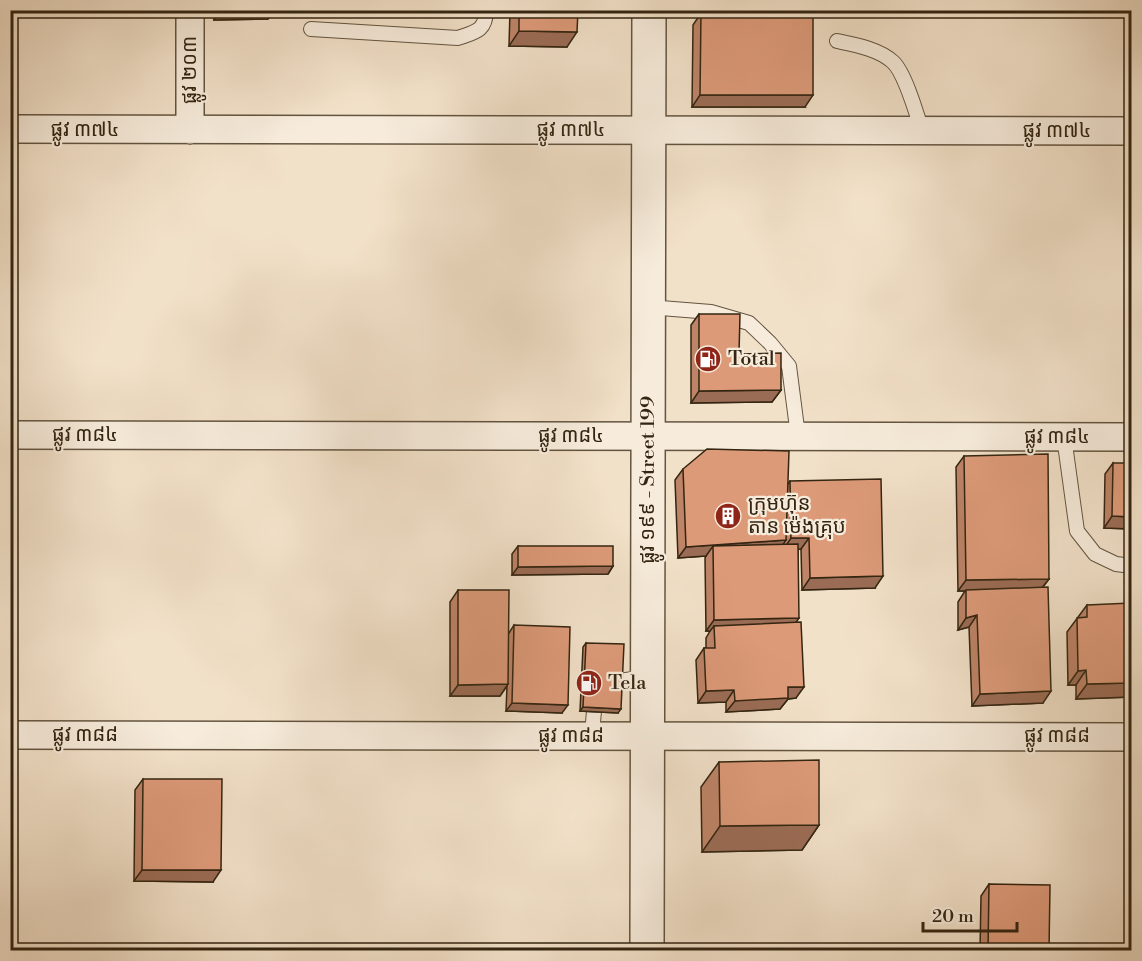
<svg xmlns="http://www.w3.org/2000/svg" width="1142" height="961" viewBox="0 0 1142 961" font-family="'Libre Bodoni','Noto Sans Khmer',serif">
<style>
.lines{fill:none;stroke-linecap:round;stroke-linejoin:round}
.service-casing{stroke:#63543f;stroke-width:16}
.minor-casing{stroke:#63543f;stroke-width:30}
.tertiary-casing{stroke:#63543f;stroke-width:36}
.service{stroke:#f7ecdc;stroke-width:14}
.minor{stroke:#f7ecdc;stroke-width:27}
.tertiary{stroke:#f7ecdc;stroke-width:33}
.wall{fill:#be8468;stroke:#332511;stroke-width:1.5}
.shaded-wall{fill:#9b6c55;stroke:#332511;stroke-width:1.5}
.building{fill:#dd9a79;stroke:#332511;stroke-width:1.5}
.labels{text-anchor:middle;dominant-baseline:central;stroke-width:4.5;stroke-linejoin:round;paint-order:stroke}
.street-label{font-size:20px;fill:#332511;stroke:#f7ecdc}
.poi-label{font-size:20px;fill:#332511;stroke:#f7ecdc;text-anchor:start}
</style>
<rect width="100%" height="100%" fill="#f2e1c9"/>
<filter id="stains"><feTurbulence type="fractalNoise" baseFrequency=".00333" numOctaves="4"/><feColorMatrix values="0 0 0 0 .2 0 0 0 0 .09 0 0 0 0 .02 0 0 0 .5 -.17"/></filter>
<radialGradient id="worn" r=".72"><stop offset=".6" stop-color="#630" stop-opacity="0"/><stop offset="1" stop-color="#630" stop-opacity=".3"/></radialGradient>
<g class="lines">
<defs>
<path id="service" d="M 311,29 L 458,38 C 475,32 486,31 486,10
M 837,41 C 856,45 879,49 893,62 C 905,73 917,115 922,131
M 648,307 L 711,312 L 749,323 L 770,343 L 789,366 L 798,436
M 1064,437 L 1077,531 L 1095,554 L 1116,564 L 1132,566
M 592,736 C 596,681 594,684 648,677"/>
<path id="minor" d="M 190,10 L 190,130
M 10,129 L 1132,131
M 10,435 L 1132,437
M 10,735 L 1132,737"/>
<path id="tertiary" d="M 647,950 L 649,10"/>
</defs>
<use href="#service" class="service-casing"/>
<use href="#minor" class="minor-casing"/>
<use href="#tertiary" class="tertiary-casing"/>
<use href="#service" class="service"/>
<use href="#minor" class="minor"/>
<use href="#tertiary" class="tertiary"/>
</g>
<path class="wall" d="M 214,10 L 275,10 L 268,19 L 214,20 Z
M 510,10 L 578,10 L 567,47 L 509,46 Z
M 701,13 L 805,107 L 692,107 L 693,25 Z
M 1131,195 L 1131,292 L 1130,197 Z
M 699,314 L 739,354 L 781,390 L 772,402 L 691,403 L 691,325 Z
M 964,456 L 1049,579 L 1043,587 L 1043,703 L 972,706 L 969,627 L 958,630 L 958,602 L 965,591 L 958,591 L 956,467 Z
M 1113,463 L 1131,529 L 1104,528 L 1105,474 Z
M 683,469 L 788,484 L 790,481 L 875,588 L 802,590 L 801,549 L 798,549 L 796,622 L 796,698 L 788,699 L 780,709 L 726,712 L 726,702 L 698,703 L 696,660 L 704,648 L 706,648 L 706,638 L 710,631 L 706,631 L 705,558 L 706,556 L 678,558 L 675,480 Z
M 518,546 L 613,566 L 608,574 L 512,575 L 512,554 Z
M 458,590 L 509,633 L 514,625 L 562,713 L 506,711 L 507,686 L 500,696 L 450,696 L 450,602 Z
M 1087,605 L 1131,697 L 1076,699 L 1076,685 L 1068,685 L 1067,632 Z
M 586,643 L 618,713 L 580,711 L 583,647 Z
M 719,762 L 819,825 L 802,850 L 702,852 L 701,787 Z
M 143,779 L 213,882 L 134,881 L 135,790 Z
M 989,884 L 1049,951 L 980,951 L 981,896 Z"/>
<path class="shaded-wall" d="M 220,10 L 275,10 L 268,19 L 214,20 Z
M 519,31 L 577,32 L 567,47 L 509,46 Z
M 700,95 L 813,95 L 805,107 L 692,107 Z
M 781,390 L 772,402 L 691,403 L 699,391 Z
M 1112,516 L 1131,517 L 1131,529 L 1104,528 Z
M 791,538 L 809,538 L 801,549 L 783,550 Z
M 786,540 L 778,552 L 713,546 L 706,556 L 678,558 L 686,547 Z
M 613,566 L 608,574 L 512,575 L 518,567 Z
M 883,576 L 875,588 L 802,590 L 810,578 Z
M 1049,579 L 1040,590 L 958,591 L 966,580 Z
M 977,615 L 969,627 L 958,630 L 966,618 Z
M 799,618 L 791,630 L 714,626 L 710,631 L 706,631 L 714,620 Z
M 1086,670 L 1076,685 L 1068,685 L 1078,671 Z
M 1131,683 L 1131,697 L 1076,699 L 1087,684 Z
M 508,684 L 500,696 L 450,696 L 458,685 Z
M 788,687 L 804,687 L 796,698 L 788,699 L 780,709 L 726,712 L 735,701 Z
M 734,690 L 726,702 L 698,703 L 706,691 Z
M 1051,691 L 1043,703 L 972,706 L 980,694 Z
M 512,703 L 568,705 L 562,713 L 506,711 Z
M 583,707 L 621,709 L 618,713 L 580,711 Z
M 819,825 L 802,850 L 702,852 L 720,826 Z
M 142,870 L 221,870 L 213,882 L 134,881 Z"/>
<path class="building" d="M 519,10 L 578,10 L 577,32 L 519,31 Z
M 701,13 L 813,14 L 813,95 L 700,95 Z
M 699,314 L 740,314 L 739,354 L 781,353 L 781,390 L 699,391 Z
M 707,449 L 789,451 L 786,540 L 686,547 L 683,469 Z
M 1048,454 L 1049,579 L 966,580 L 964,456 Z
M 1113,463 L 1131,463 L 1131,517 L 1112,516 Z
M 881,479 L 883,576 L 810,578 L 809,538 L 791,538 L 790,481 Z
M 798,544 L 799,618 L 714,620 L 713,546 Z
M 518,546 L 613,546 L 613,566 L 518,567 Z
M 1048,587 L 1051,691 L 980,694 L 977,615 L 966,618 L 966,590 Z
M 458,590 L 509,590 L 508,684 L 458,685 Z
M 1131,603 L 1131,683 L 1087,684 L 1086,670 L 1078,671 L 1077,618 L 1087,617 L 1087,605 Z
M 801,622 L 804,687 L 788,687 L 788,698 L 735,701 L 734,690 L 706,691 L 704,648 L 715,648 L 714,626 Z
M 514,625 L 570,627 L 568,705 L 512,703 Z
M 586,643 L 624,644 L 621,709 L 583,707 Z
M 819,760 L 819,825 L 720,826 L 719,762 Z
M 143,779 L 222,779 L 221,870 L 142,870 Z
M 989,884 L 1050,885 L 1049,951 L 988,951 Z"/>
<defs>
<symbol id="fuel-disc" viewBox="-11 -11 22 22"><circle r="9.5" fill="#8f2418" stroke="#f7ecdc"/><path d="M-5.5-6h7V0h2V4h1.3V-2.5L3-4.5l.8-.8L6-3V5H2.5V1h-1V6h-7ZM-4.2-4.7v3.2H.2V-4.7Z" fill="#fff"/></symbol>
<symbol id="building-disc" viewBox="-11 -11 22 22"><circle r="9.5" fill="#8f2418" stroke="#f7ecdc"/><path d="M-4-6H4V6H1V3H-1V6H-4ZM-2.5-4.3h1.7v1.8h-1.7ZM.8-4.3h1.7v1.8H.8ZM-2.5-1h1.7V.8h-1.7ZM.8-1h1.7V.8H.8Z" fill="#fff"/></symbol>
</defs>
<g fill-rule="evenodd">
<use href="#fuel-disc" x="693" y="344" width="30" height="30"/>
<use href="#building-disc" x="713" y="501" width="30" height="30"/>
<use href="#fuel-disc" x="574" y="668" width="30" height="30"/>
</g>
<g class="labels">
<g class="street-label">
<text transform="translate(190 70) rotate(-90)">ផ្លូវ ២០៣</text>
<text x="85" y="130">ផ្លូវ ៣៧៤</text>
<text x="571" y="130">ផ្លូវ ៣៧៤</text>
<text x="1057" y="131">ផ្លូវ ៣៧៤</text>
<text x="85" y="435">ផ្លូវ ៣៨៤</text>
<text x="571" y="436">ផ្លូវ ៣៨៤</text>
<text x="1057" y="437">ផ្លូវ ៣៨៤</text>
<text transform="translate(648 480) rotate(-90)">ផ្លូវ ១៩៩ - Street 199</text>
<text x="85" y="735">ផ្លូវ ៣៨៨</text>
<text x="571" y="736">ផ្លូវ ៣៨៨</text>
<text x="1057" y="736">ផ្លូវ ៣៨៨</text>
</g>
<g class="poi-label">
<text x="728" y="359">Total</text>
<text x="748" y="504">ក្រុមហ៊ុន<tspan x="748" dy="23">តាន ម៉េងគ្រុប</tspan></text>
<text x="608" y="683">Tela</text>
</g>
</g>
<rect width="1142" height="961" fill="none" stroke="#f2e1c9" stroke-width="36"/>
<rect x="12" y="12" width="1118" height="937" fill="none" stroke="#332511" stroke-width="3"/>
<rect x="18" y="18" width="1106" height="925" fill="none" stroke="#332511" stroke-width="1.5"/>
<path d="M923 922v9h94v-9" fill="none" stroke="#332511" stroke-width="3"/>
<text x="932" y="922" font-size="18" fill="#332511" stroke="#f7ecdc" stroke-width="4.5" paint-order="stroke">20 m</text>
<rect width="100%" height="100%" filter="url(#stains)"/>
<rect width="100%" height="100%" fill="url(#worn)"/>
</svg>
